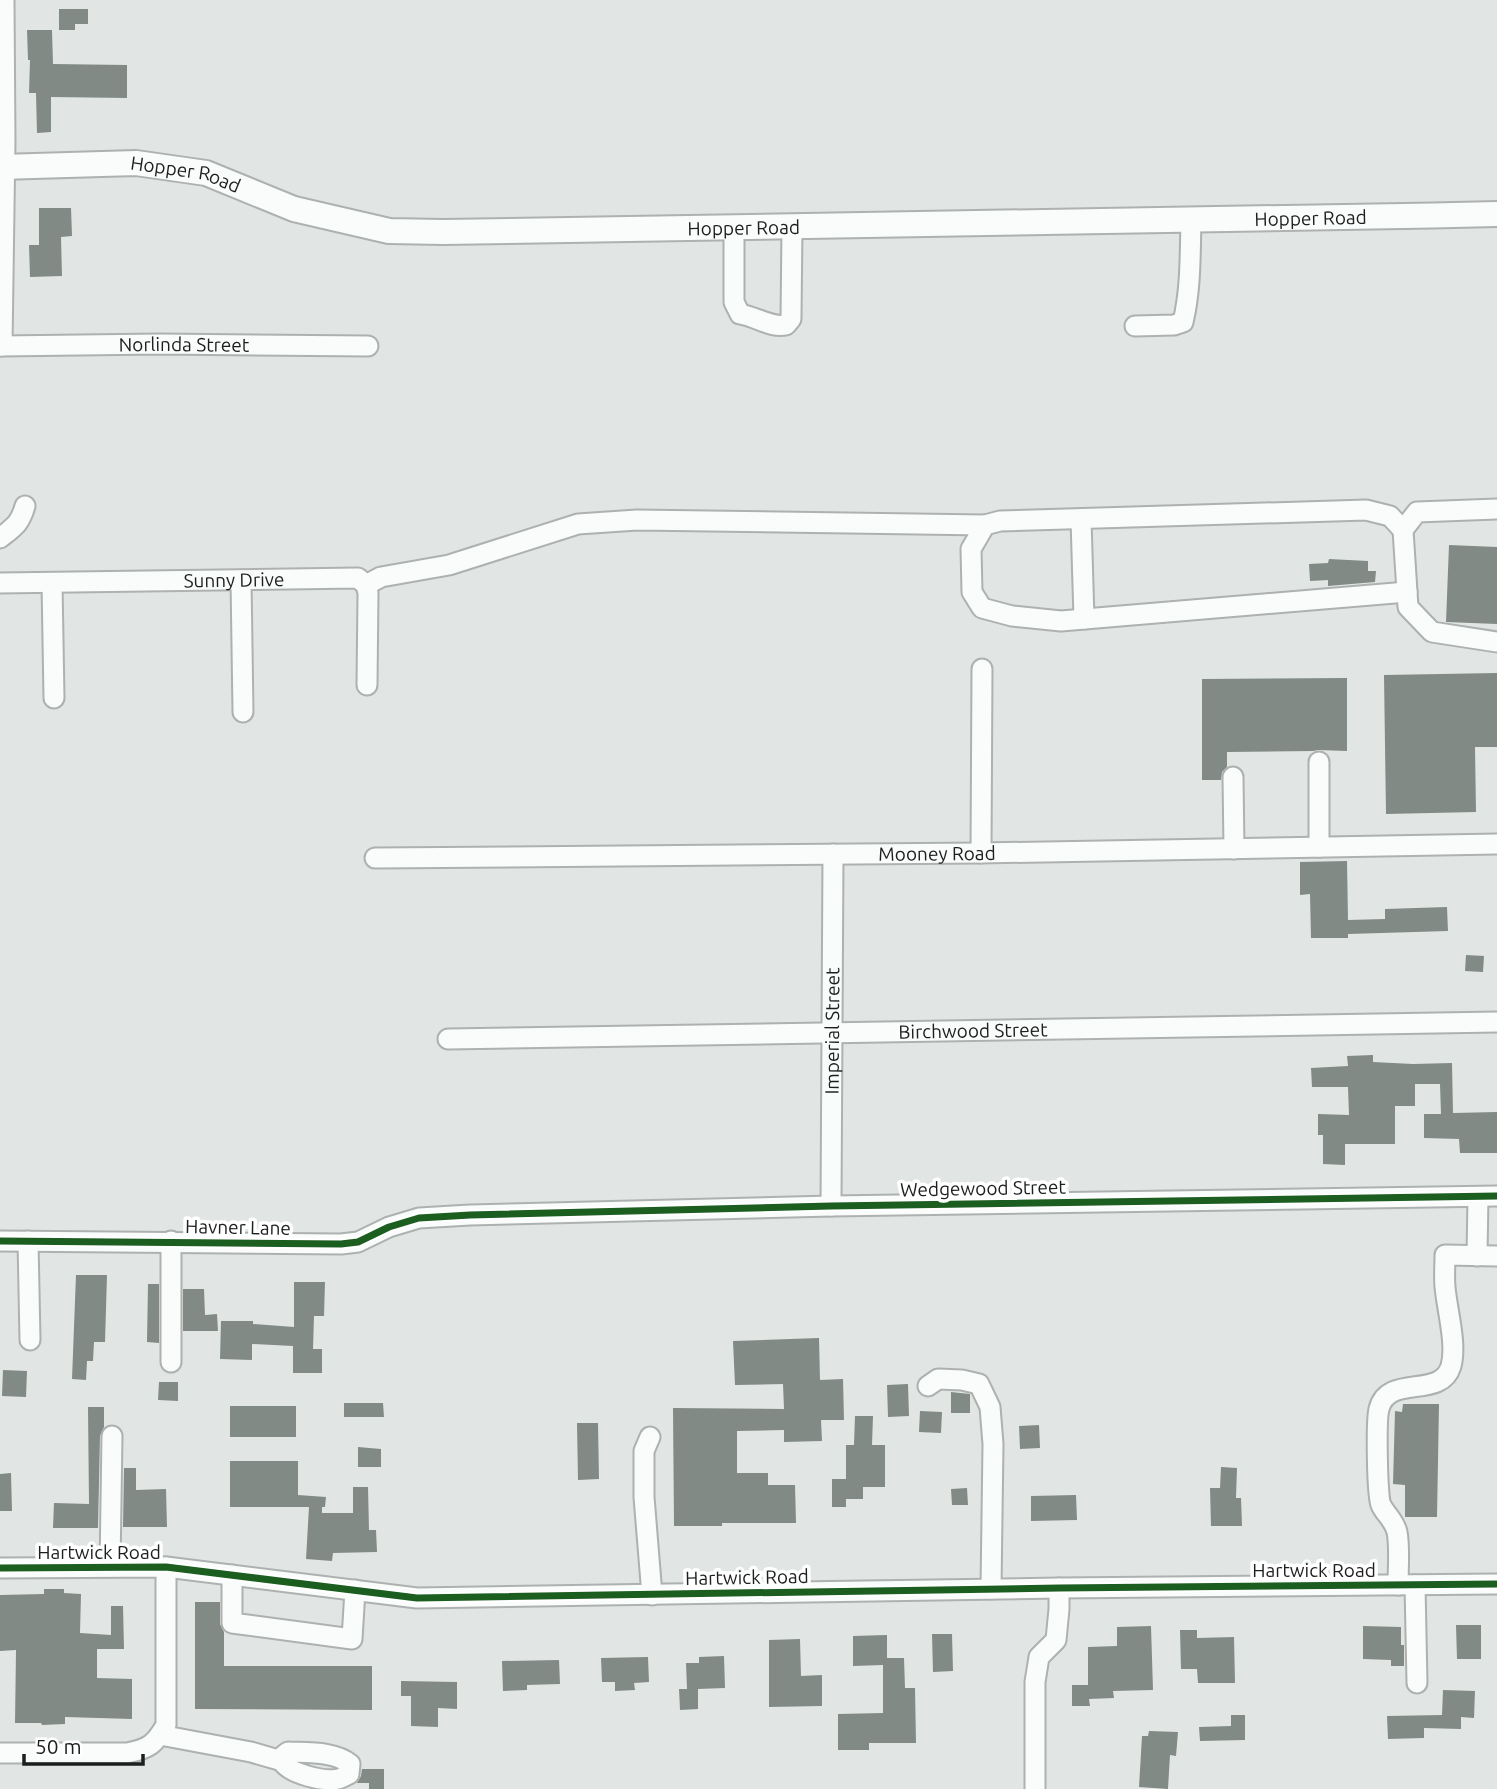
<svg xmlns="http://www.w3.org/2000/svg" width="1497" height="1789" viewBox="0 0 1497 1789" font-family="Ubuntu,sans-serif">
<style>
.building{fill:#818a85}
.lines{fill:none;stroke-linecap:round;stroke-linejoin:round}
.minor-casing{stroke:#adb1b0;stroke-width:23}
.major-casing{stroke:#adb1b0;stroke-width:28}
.minor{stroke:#fafbfb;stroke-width:19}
.major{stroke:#fafbfb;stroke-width:24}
.cycleway-casing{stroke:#fff;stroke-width:11}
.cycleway{stroke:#1b5e20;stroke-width:7}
.labels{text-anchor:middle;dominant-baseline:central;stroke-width:7;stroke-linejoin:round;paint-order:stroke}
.street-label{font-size:19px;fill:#1d1f1f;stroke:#fff}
</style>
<rect width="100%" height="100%" fill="#e1e6e5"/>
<path class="building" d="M 59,9 L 88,9 L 88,24 L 75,24 L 75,30 L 59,30 Z
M 27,30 L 52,30 L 53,64 L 127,65 L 127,98 L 51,97 L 51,132 L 37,133 L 36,93 L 29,93 L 30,60 L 28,60 Z
M 39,208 L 71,208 L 72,236 L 61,237 L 62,276 L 30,277 L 29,245 L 39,245 Z
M 1449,545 L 1497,547 L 1497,624 L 1446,622 Z
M 1329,559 L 1368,561 L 1368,571 L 1376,571 L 1375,582 L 1328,586 L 1328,580 L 1310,581 L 1309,564 L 1328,563 Z
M 1497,673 L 1497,747 L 1475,747 L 1476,812 L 1386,814 L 1384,675 Z
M 1347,678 L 1347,751 L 1318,750 L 1313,751 L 1227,752 L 1227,767 L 1222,772 L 1221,780 L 1202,780 L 1202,679 Z
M 1347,861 L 1348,920 L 1385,919 L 1385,909 L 1447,907 L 1448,931 L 1348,934 L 1348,938 L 1311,938 L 1310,894 L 1300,895 L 1300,862 Z
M 1466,955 L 1484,956 L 1483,972 L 1465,971 Z
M 1373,1055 L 1373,1062 L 1413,1064 L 1452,1063 L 1453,1113 L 1497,1112 L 1497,1153 L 1460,1153 L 1459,1139 L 1424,1138 L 1424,1114 L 1441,1114 L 1440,1084 L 1415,1084 L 1415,1106 L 1395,1106 L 1395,1144 L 1345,1144 L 1345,1165 L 1323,1164 L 1323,1135 L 1318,1135 L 1318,1114 L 1349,1115 L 1348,1087 L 1312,1087 L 1311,1068 L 1348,1066 L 1347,1056 Z
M 76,1275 L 107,1275 L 105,1342 L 94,1342 L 93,1361 L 87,1361 L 86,1380 L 72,1379 Z
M 294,1282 L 325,1282 L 324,1316 L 314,1316 L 313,1349 L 322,1349 L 322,1373 L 293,1373 L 293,1346 L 252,1344 L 252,1360 L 220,1359 L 221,1321 L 253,1321 L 253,1324 L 294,1327 Z
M 148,1284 L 159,1284 L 159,1343 L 147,1342 Z
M 183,1289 L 204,1289 L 205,1315 L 217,1314 L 218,1331 L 183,1331 Z
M 819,1338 L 820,1380 L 843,1379 L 844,1420 L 821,1420 L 822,1441 L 784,1442 L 784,1430 L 737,1431 L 737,1473 L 768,1473 L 768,1485 L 795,1485 L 796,1523 L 722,1523 L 722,1526 L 674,1526 L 673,1408 L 784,1409 L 783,1384 L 735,1385 L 733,1341 Z
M 3,1370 L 27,1371 L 26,1397 L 2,1396 Z
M 159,1382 L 178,1382 L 178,1401 L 158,1400 Z
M 908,1384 L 909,1416 L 888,1417 L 887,1385 Z
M 951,1392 L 970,1394 L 970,1413 L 951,1413 Z
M 344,1403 L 383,1403 L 384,1417 L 344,1417 Z
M 1403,1404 L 1439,1404 L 1437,1517 L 1405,1517 L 1405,1485 L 1393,1484 L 1395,1411 L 1402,1412 Z
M 230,1406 L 296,1406 L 296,1437 L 230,1437 Z
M 88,1407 L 104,1407 L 104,1427 L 100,1436 L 98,1528 L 53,1528 L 54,1503 L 89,1504 Z
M 920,1411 L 942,1412 L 941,1433 L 919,1432 Z
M 855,1416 L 873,1416 L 872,1445 L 885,1445 L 885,1487 L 863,1487 L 863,1499 L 846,1499 L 846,1507 L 832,1507 L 832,1479 L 846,1479 L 846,1445 L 854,1445 Z
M 577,1423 L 598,1423 L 599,1479 L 578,1480 Z
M 1039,1425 L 1040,1448 L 1020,1449 L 1019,1426 Z
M 358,1447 L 381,1449 L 381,1467 L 358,1467 Z
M 230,1461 L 298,1461 L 298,1495 L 326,1497 L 325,1507 L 322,1507 L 322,1513 L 353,1513 L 353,1487 L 368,1487 L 369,1530 L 376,1530 L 377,1552 L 333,1553 L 332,1561 L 306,1559 L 309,1507 L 230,1507 Z
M 1221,1467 L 1237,1468 L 1236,1498 L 1241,1498 L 1242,1526 L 1211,1526 L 1210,1488 L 1220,1488 Z
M 124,1468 L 136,1468 L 136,1490 L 166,1489 L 167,1527 L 123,1527 Z
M 11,1473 L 12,1511 L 0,1511 L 0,1474 Z
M 967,1488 L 968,1505 L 952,1505 L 951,1489 Z
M 1076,1495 L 1077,1520 L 1031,1521 L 1031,1496 Z
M 44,1589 L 64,1589 L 64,1593 L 81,1594 L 80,1633 L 111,1635 L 111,1606 L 123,1606 L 124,1649 L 97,1649 L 97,1678 L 132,1679 L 132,1719 L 65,1717 L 65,1724 L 42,1725 L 41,1723 L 15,1723 L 16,1650 L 0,1651 L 0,1595 L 44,1594 Z
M 195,1602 L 220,1602 L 220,1624 L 224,1632 L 224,1666 L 372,1666 L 372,1710 L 195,1709 Z
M 1456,1625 L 1481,1625 L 1481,1659 L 1457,1659 Z
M 1151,1626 L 1153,1690 L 1113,1691 L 1114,1698 L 1089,1699 L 1090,1706 L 1072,1706 L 1072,1685 L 1088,1685 L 1088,1647 L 1117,1646 L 1117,1627 Z
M 1363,1626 L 1401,1627 L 1401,1645 L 1404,1645 L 1404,1666 L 1391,1666 L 1391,1660 L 1363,1659 Z
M 1180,1630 L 1197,1630 L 1197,1638 L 1234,1637 L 1235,1683 L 1198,1683 L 1197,1669 L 1181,1669 Z
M 932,1634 L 952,1634 L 953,1671 L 933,1672 Z
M 887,1635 L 887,1658 L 904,1658 L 905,1688 L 915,1688 L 916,1743 L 869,1743 L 869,1750 L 838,1750 L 838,1714 L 883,1713 L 883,1665 L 853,1666 L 853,1636 Z
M 800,1639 L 801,1676 L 822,1675 L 822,1706 L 769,1707 L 769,1640 Z
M 724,1656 L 725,1688 L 698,1689 L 698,1709 L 680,1710 L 679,1689 L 687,1689 L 686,1663 L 699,1663 L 699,1657 Z
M 648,1657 L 649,1682 L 634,1683 L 635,1690 L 615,1691 L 615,1682 L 602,1682 L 601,1658 Z
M 559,1660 L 560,1684 L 527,1685 L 527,1690 L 503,1691 L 502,1661 Z
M 401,1681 L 457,1682 L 457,1709 L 438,1708 L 438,1727 L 411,1726 L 411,1696 L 401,1696 Z
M 1443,1690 L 1475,1691 L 1474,1718 L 1461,1717 L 1461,1729 L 1424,1728 L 1424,1738 L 1388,1739 L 1387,1716 L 1442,1715 Z
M 1231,1715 L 1245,1715 L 1245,1740 L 1200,1741 L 1199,1727 L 1231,1726 Z
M 1149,1731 L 1178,1732 L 1176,1756 L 1170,1755 L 1168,1789 L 1139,1787 L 1142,1736 L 1148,1736 Z
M 362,1769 L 384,1769 L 384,1789 L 369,1789 L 369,1783 L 357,1783 L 361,1776 Z"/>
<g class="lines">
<defs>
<g id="minor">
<path d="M 734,228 L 734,302 L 740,314 C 757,317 771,328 786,325 L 791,319 L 792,227"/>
<path d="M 1135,326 L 1174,325 L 1183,322 C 1191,289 1190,254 1191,221"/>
<path id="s1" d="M 0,346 L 160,344 L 368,346"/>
<path d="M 2,346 L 5,140 L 4,0"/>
<path d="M 1497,509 L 1417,512 L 1403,530 L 1408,607 L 1432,632 L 1497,642"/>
<path d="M 1081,519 L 1084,619"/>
<path d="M 1403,530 L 1390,516 L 1366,510 L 1000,521 L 985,525 L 971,549 L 972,592 L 982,608 L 1012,616 L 1061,621 L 1407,592"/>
<path d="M 0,538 C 14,527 20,524 25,506"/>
<path d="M 241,580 L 243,712"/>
<path id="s2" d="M 0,583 L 358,578 L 366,585 L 368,593 L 367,685"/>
<path d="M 52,583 L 54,698"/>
<path d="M 366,585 L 381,577 L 449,565 L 578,524 L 637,520 L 985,525"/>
<path d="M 1319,762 L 1319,847"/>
<path d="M 1233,777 L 1234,849"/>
<path d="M 981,853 L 982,669"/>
<path id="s3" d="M 375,858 L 981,853 L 1497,844"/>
<path id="s4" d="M 448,1039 L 1497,1022"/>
<path id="s5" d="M 831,1206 L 833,854"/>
<path d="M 0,1241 L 341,1244 L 358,1242 L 389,1227 L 419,1218 L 470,1215 L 831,1206 L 1497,1196"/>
<path d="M 28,1241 L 30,1340"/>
<path d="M 171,1241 L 171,1362"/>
<path d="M 1477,1256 L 1478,1197"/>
<path d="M 928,1386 L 938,1379 L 962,1380 L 979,1384 L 990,1407 L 993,1444 L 991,1589"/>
<path d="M 650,1437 L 644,1451 L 644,1497 L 652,1595"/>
<path d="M 110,1567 L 112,1436"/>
<path d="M 0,1568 L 166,1567 L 417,1598 L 1059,1588 L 1497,1584"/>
<path d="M 232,1575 L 232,1623 L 352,1639 L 355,1590"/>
<path d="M 1398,1585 C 1398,1569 1400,1547 1397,1532 C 1394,1520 1386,1515 1381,1505 C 1377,1498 1376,1420 1379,1409 C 1388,1373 1441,1400 1451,1366 C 1457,1344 1447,1310 1445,1287 C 1444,1277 1445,1266 1445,1255 L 1497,1256"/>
<path d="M 1415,1585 L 1417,1683"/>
<path d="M 160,1735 L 251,1752 L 282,1761 C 289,1774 324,1782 338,1779 C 340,1779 347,1775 349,1774 L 350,1764 C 335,1751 307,1753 288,1752 L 283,1756 L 282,1761"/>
<path d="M 0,1753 L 127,1753 C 149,1749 155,1744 166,1725 L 166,1567"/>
<path d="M 1035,1789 L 1035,1682 L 1039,1657 L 1056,1640 L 1059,1609 L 1059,1588"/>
</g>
<g id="major">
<path id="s6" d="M 0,167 L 136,163 L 206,173 L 294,209 L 389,231 L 443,232 C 795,227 1146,222 1497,214"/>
</g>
</defs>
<use href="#minor" class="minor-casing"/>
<use href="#major" class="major-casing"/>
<use href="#minor" class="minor"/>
<use href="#major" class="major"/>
<defs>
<path id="cycleway" d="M 0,1241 L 341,1244 L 358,1242 L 389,1227 L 419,1218 L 470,1215 L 831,1206 L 1497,1196
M 0,1568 L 166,1567 L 417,1598 L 1059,1588 L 1497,1584"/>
</defs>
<use href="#cycleway" class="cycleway-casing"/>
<use href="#cycleway" class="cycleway"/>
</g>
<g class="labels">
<g class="street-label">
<text stroke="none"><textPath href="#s6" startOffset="187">Hopper Road</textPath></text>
<text stroke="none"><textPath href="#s6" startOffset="1321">Hopper Road</textPath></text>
<text stroke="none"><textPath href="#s6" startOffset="754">Hopper Road</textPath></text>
<text stroke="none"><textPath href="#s1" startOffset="184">Norlinda Street</textPath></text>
<text stroke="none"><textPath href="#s2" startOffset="234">Sunny Drive</textPath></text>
<text stroke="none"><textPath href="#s3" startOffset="562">Mooney Road</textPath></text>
<text stroke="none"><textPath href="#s5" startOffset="175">Imperial Street</textPath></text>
<text stroke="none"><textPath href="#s4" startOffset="525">Birchwood Street</textPath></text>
<text transform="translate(983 1188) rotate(-1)">Wedgewood Street</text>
<text transform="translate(238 1227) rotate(1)">Havner Lane</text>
<text x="99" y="1552">Hartwick Road</text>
<text x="1314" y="1570">Hartwick Road</text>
<text transform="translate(747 1577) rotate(-1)">Hartwick Road</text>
</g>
</g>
<path d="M24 1754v10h119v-10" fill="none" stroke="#1d1f1f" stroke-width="3.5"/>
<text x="35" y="1754" font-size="21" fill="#1d1f1f" stroke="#ffffff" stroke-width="5" paint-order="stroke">50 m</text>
</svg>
